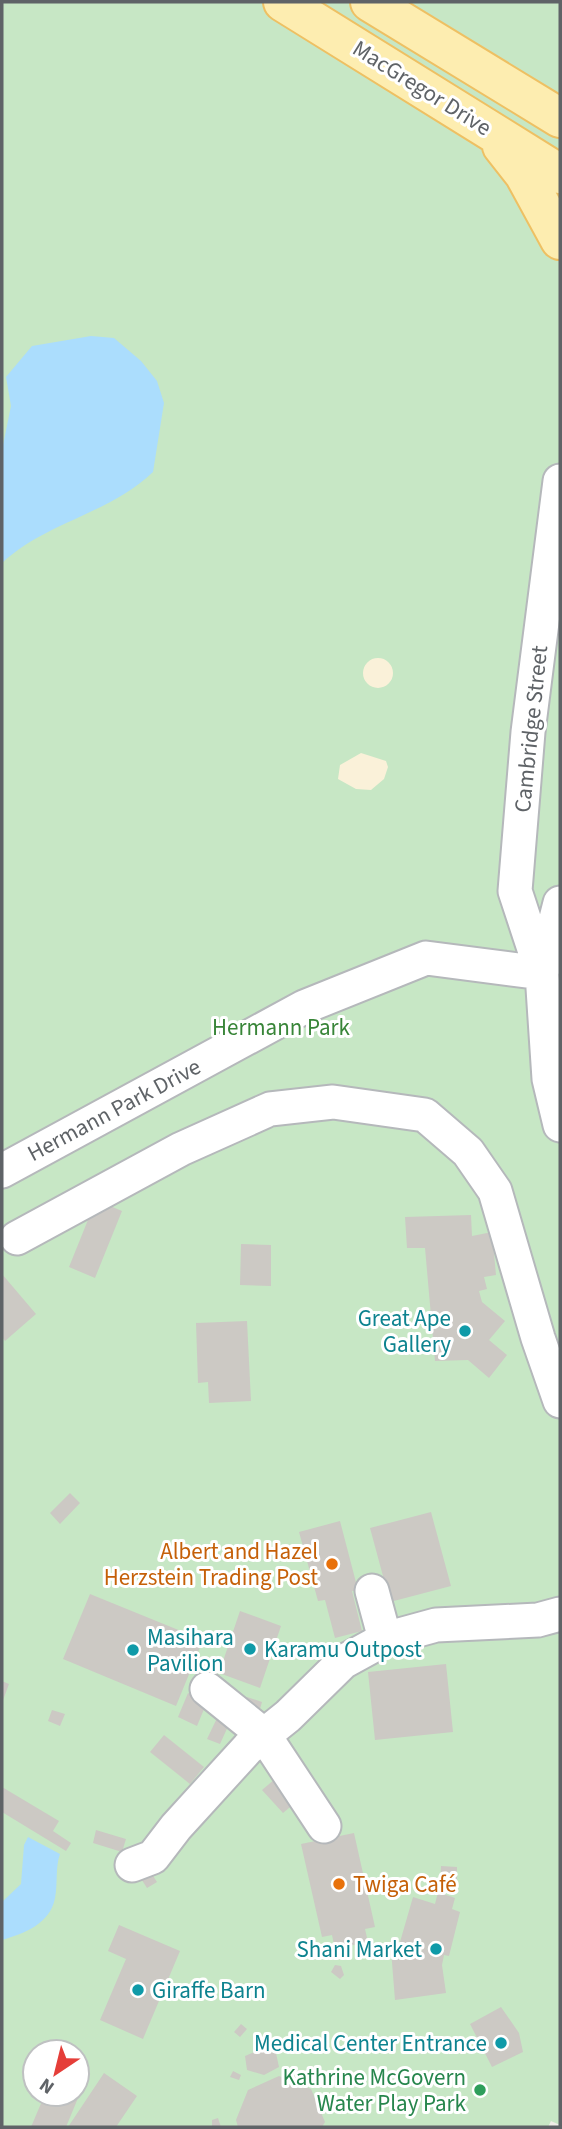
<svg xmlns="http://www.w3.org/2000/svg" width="562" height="2129" viewBox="0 0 562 2129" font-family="'Source Sans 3',sans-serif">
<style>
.green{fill:#c7e7c5;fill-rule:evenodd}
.sand{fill:#faf1d9}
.water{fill:#abddfd}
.building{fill:#ccc9c4}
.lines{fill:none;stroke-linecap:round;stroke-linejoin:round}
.minor-casing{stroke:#b5b8bb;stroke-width:37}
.major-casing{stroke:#eec063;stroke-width:42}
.minor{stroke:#fff;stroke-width:33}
.major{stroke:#fdedb0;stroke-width:38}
.culture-dot{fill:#0f9aa8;stroke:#fff;stroke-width:2.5}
.food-dot{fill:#e8710a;stroke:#fff;stroke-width:2.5}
.leisure-dot{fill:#2e9e5b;stroke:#fff;stroke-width:2.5}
.labels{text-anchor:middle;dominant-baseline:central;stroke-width:6;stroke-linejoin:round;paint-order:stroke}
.street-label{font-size:23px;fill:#5f6367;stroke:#fff}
.park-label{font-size:23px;fill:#388538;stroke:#fff}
.culture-label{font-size:23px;fill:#0d838f;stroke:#fff;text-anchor:end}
.food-label{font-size:23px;fill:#c56008;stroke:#fff;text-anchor:end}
.leisure-label{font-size:23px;fill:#27864d;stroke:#fff;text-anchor:end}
</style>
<rect width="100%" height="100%" fill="#f0eee8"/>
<path class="green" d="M 2,2 L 560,2 L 560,2125 L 551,2121 L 548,2127 L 2,2127 ZM 35,2052 L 77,2052 L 77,2094 L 35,2094 Z"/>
<path class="sand" d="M363 673a15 15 0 1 1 30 0a15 15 0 1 1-30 0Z
M 361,753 L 386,761 L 388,767 L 384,779 L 371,790 L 356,789 L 338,779 L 340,765 Z"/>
<path class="water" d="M 91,336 L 114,338 L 141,361 L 157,381 L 164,403 L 153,472 C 109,514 46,522 2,563 L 2,450 L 11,406 L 6,377 L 32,346 Z
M 28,1837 L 60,1854 C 55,1868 58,1883 55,1898 C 50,1924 25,1933 2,1940 L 2,1902 L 21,1884 L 24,1845 Z"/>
<path class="building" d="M 96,1200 L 122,1211 L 95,1278 L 69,1267 Z
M 471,1215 L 472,1236 L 492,1232 L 496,1275 L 484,1277 L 487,1289 L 479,1291 L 482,1302 L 505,1321 L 489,1340 L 507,1355 L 489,1378 L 468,1360 L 435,1361 L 425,1248 L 407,1248 L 405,1217 Z
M 241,1244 L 271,1245 L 271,1286 L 240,1285 Z
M 2,1274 L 36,1314 L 5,1341 L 2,1337 Z
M 247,1321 L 251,1401 L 209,1403 L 208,1382 L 198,1383 L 196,1323 Z
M 70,1493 L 80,1503 L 60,1524 L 50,1513 Z
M 431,1512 L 451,1586 L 390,1602 L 370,1528 Z
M 340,1521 L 358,1590 L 352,1591 L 362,1631 L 335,1638 L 325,1600 L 318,1601 L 299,1532 Z
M 90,1594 L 203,1640 L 176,1706 L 63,1659 Z
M 240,1611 L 281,1626 L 260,1688 L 219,1673 Z
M 446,1664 L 453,1732 L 375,1740 L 368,1672 Z
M 2,1681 L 9,1684 L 2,1703 Z
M 188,1693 L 207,1702 L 197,1726 L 178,1717 Z
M 247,1697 L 262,1702 L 260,1709 L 244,1703 Z
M 52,1710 L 65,1714 L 60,1726 L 48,1721 Z
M 218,1716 L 230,1722 L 220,1744 L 207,1739 Z
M 164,1735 L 204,1767 L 190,1784 L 150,1752 Z
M 275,1779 L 296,1802 L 283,1813 L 262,1790 Z
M 2,1787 L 59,1821 L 53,1831 L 71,1843 L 66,1851 L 2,1812 Z
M 96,1830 L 126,1839 L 122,1852 L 93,1843 Z
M 354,1833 L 375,1927 L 365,1929 L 368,1942 L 335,1949 L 332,1935 L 322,1937 L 301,1844 Z
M 441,1866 L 457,1867 L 457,1890 L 440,1890 Z
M 150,1871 L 157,1882 L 147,1888 L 140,1877 Z
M 438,1892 L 455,1898 L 452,1909 L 460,1912 L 449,1956 L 444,1955 L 442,1965 L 446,1993 L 395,2000 L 391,1950 L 421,1954 L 422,1948 L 400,1942 L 413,1897 L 435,1904 Z
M 119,1925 L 180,1951 L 143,2039 L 100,2020 L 126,1959 L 108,1951 Z
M 335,1965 L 341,1966 L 344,1975 L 340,1979 L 331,1972 Z
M 501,2007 L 519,2033 L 523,2052 L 492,2067 L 470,2024 Z
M 241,2024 L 247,2029 L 240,2037 L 234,2032 Z
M 259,2050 L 276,2053 L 279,2067 L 264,2075 L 247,2070 L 245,2056 Z
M 233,2071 L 241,2075 L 239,2080 L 230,2077 Z
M 104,2073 L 137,2096 L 116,2127 L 68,2127 Z
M 279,2076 L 311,2089 L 325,2122 L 322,2127 L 238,2127 L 236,2120 L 248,2090 Z
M 77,2083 L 83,2086 L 66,2127 L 31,2127 L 45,2094 L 77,2094 Z
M 218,2118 L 221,2127 L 212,2127 L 212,2120 Z"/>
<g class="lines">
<defs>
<path id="minor" d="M 560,481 L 528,732 L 515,891 L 542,973 L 549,1079 L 560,1125
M 542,973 L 560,903
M 2,1171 L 304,1007 L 426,958 L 542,973
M 17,1238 L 181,1149 L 270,1109 L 333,1102 L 425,1115 L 468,1152 L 495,1191 L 538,1338 L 560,1401
M 372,1591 L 385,1639
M 207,1689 L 264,1735 L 324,1826
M 132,1865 L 153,1857 L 176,1827 L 248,1748 L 288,1716 L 343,1662 L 385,1639 L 436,1625 L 538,1620 L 560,1614"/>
<path id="major" d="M 283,2 L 560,174
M 370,2 L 560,118
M 502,146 L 524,174 L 560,240"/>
</defs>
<use href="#minor" class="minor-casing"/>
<use href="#major" class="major-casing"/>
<use href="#minor" class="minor"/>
<use href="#major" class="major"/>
</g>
<g class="culture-dot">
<circle cx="465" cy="1331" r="7"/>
<circle cx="250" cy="1649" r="7"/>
<circle cx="133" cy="1650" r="7"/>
<circle cx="436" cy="1949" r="7"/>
<circle cx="138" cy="1990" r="7"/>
<circle cx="501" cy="2043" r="7"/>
</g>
<g class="food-dot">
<circle cx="332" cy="1564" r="7"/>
<circle cx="339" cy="1884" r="7"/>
</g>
<circle class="leisure-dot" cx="480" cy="2090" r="7"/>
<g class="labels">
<g class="street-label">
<text transform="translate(422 88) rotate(32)">MacGregor Drive</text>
<text transform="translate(531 729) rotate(-84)">Cambridge Street</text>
<text transform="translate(114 1110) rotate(-28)">Hermann Park Drive</text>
</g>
<g class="park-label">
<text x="281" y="1027">Hermann Park</text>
</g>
<g class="culture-label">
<text x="451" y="1318">Great Ape<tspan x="451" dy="26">Gallery</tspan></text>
<text x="147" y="1637" text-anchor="start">Masihara<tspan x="147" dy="26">Pavilion</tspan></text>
<text x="264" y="1649" text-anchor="start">Karamu Outpost</text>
<text x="422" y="1949">Shani Market</text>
<text x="152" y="1990" text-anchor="start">Giraffe Barn</text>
<text x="487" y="2043">Medical Center Entrance</text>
</g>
<g class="food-label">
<text x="318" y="1551">Albert and Hazel<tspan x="318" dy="26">Herzstein Trading Post</tspan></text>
<text x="353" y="1884" text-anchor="start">Twiga Café</text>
</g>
<g class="leisure-label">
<text x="466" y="2077">Kathrine McGovern<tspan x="466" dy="26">Water Play Park</tspan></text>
</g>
</g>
<rect width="562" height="2129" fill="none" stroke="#5f6367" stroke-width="7"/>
<g transform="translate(56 2073) rotate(215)"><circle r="33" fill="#ffffff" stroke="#bfc1c2" stroke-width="2"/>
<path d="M0-5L12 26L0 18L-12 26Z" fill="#e53e39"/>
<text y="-10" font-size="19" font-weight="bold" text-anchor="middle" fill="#5f6367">N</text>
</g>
</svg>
